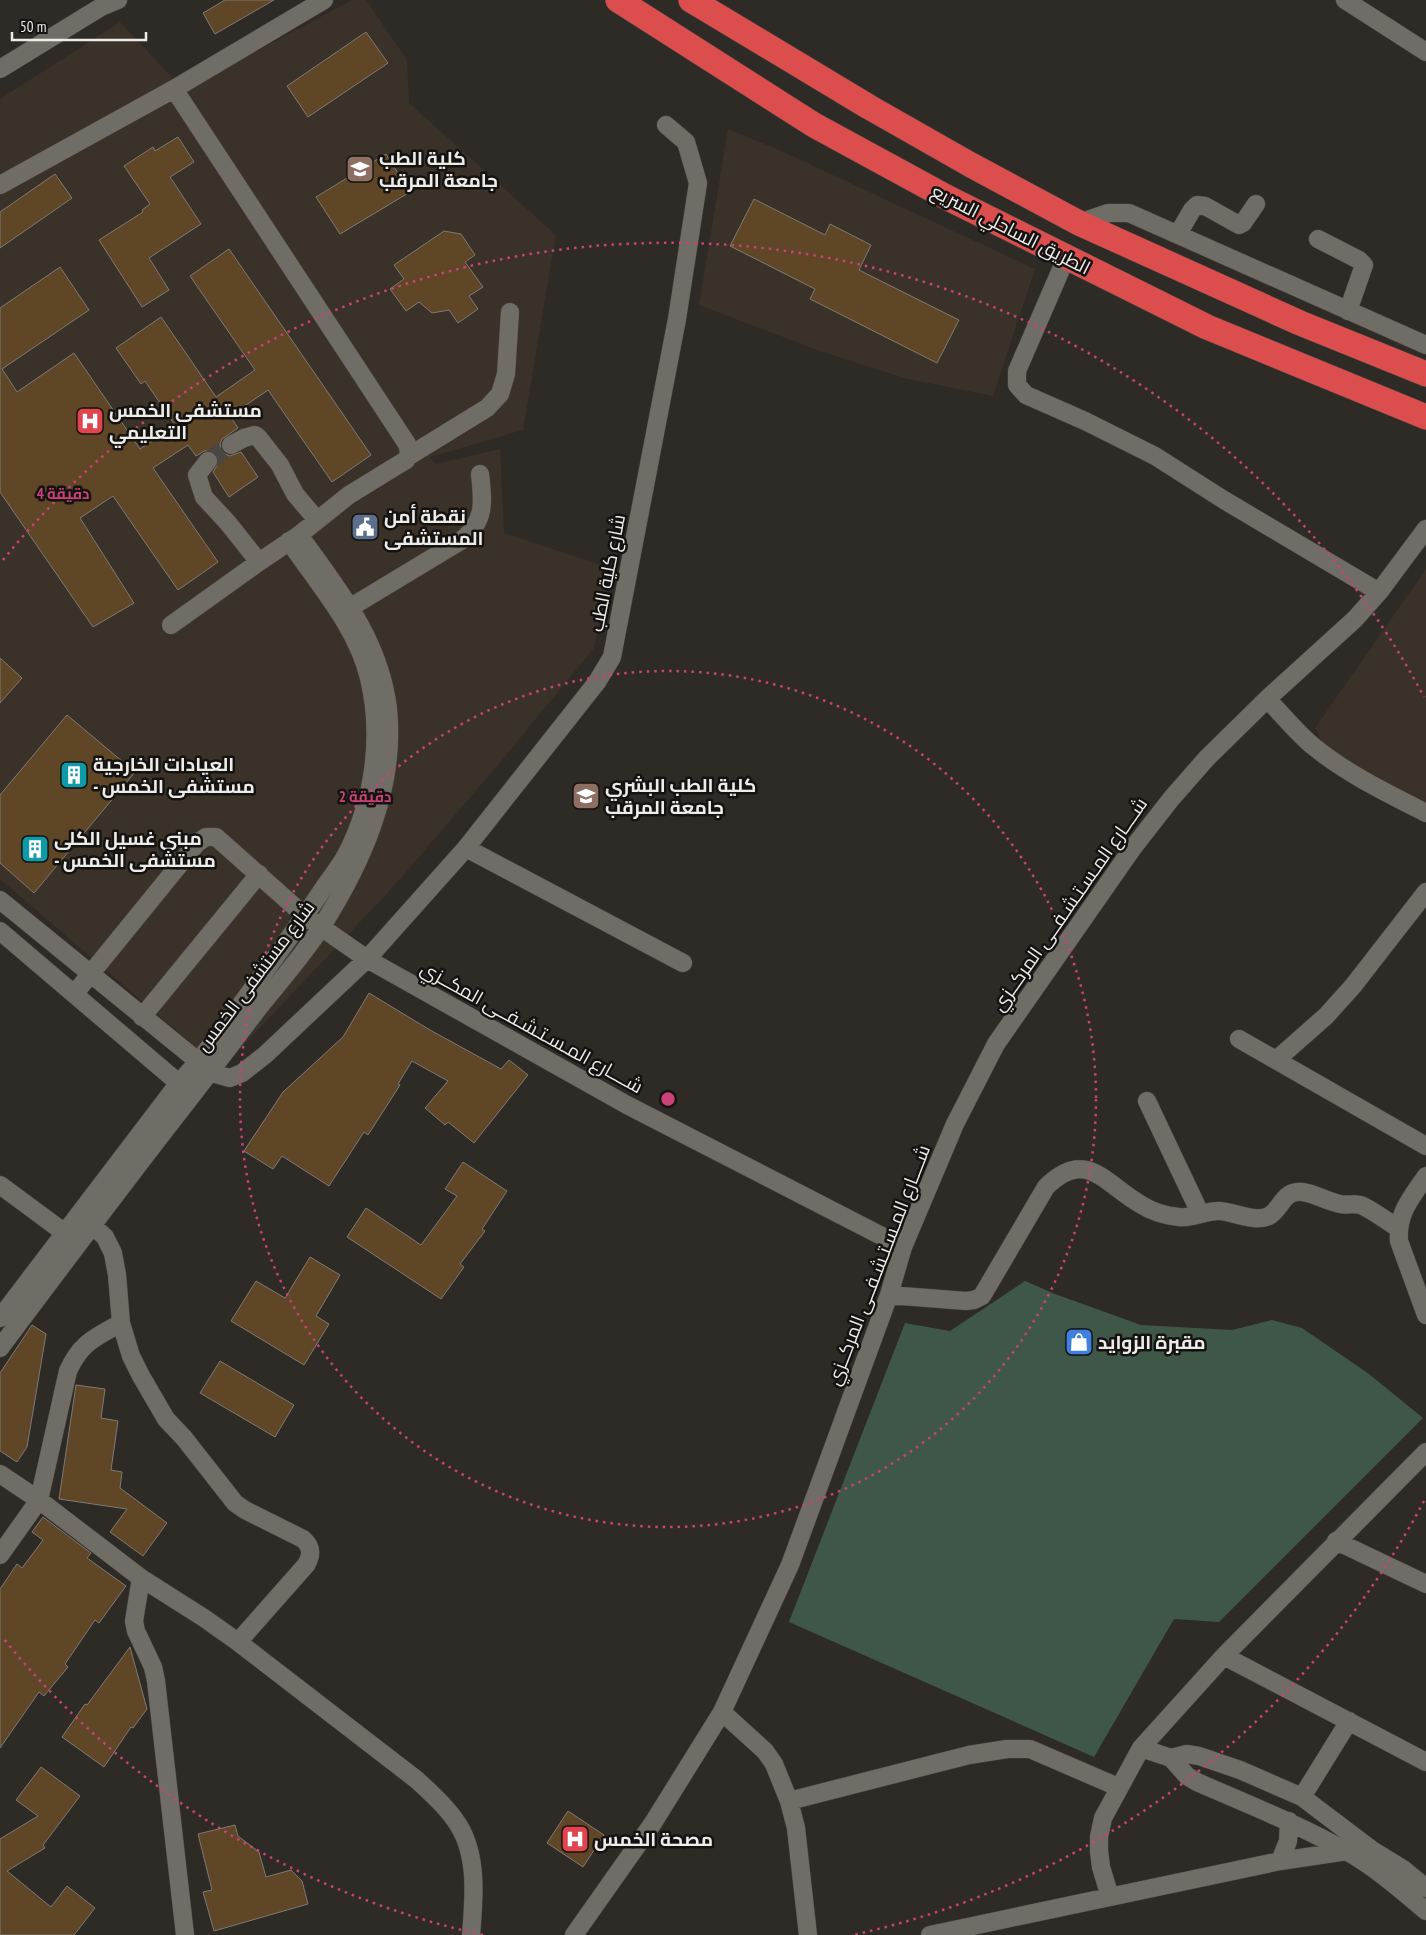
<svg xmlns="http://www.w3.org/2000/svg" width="1426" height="1935" viewBox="0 0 1426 1935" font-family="'PT Sans Narrow',Cairo,sans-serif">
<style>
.built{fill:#3a3229}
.green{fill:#3f5749}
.building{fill:#5e4627;stroke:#7f7a75}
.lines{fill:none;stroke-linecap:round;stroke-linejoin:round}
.minor-tunnel{stroke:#4b4743;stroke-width:18;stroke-dasharray:18 9;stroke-linecap:butt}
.minor-casing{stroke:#4a4743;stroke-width:19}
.highway-casing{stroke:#4a4743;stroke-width:26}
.minor{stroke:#706c66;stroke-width:18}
.highway{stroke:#dc4d4d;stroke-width:25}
.ring{fill:none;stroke:#cb4277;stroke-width:2.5;stroke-dasharray:2.5 5}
.labels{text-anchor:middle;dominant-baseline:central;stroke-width:5;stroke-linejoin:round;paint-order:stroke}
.poi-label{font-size:19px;font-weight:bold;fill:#eeece8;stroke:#151311;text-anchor:start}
.street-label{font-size:19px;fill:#eeece8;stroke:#151311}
.centre{fill:#cb4277;stroke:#151311;stroke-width:2.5}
.ring-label{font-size:15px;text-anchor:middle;font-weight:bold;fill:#cb4277;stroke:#151311;stroke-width:5;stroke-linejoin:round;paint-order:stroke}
</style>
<rect width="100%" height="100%" fill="#2e2a26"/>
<path class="built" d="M 352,0 L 366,0 L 407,60 L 409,103 L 556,235 L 523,430 L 430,457 L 435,464 L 500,449 L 504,533 L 610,568 L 594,648 L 502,760 L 394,886 L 221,1069 L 0,879 L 0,99 L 120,22 L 184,90 Z
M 728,129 L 777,149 L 1035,269 L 993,396 L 904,378 L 820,351 L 699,305 Z
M 1426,569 L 1426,803 L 1332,761 L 1315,728 Z"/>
<path class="green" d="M 1025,1281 L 1055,1294 L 1141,1325 L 1232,1330 L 1272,1320 L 1302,1328 L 1369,1374 L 1423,1418 L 1219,1622 L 1174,1619 L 1094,1757 L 789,1622 L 905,1323 L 950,1331 Z"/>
<path class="building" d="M 225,0 L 274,0 L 215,34 L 203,13 Z
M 366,32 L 388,63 L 308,117 L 287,86 Z
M 178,137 L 194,162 L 170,177 L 201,224 L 149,258 L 169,290 L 142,307 L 99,240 L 143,212 L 142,210 L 150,204 L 124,166 L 153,147 L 155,151 Z
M 386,154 L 410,192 L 340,234 L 316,197 Z
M 55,174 L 72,198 L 0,248 L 0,212 Z
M 754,199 L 825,235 L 830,224 L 871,245 L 859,270 L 959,320 L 937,363 L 810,299 L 815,289 L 730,246 Z
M 444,231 L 461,234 L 475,255 L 465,262 L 483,287 L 469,296 L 478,309 L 458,323 L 449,310 L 432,313 L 419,302 L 406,311 L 390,289 L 404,279 L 394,265 Z
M 229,249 L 371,455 L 332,482 L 268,390 L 230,416 L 238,428 L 222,439 L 220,444 L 221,450 L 225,454 L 230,456 L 241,452 L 258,477 L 229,497 L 213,472 L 219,462 L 215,453 L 210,451 L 204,451 L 196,456 L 188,445 L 153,468 L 218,562 L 178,590 L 113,496 L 80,518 L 134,603 L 93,627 L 0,492 L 0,308 L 60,267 L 89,310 L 2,369 L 17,392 L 74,353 L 140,449 L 175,425 L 145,381 L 141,384 L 116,348 L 161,317 L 216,397 L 255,370 L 190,276 Z
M 0,658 L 22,678 L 0,703 Z
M 67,715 L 135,772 L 34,893 L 0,863 L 0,795 Z
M 369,993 L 430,1030 L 501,1069 L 509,1060 L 528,1075 L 474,1143 L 448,1122 L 445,1125 L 425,1108 L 448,1081 L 412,1061 L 398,1084 L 400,1085 L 368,1135 L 364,1132 L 329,1186 L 282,1156 L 273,1169 L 244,1151 L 283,1092 L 343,1037 Z
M 463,1162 L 507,1191 L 482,1229 L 485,1231 L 460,1264 L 464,1267 L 441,1299 L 347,1237 L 366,1208 L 421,1245 L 457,1196 L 445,1189 Z
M 310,1257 L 340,1275 L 316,1316 L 329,1324 L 304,1365 L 231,1321 L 256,1281 L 285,1298 Z
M 32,1325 L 46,1334 L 27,1447 L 17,1462 L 0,1451 L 0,1373 Z
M 220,1361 L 294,1405 L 275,1437 L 200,1393 Z
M 76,1385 L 105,1389 L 101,1418 L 118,1421 L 111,1470 L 122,1472 L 120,1488 L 167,1523 L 143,1556 L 110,1532 L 127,1509 L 59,1499 Z
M 43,1517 L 91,1553 L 87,1558 L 126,1586 L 99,1623 L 95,1620 L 65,1664 L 68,1667 L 44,1696 L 39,1692 L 0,1748 L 0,1589 L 17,1564 L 22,1568 L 43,1540 L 32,1532 Z
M 130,1647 L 147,1709 L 133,1728 L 131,1727 L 104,1767 L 62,1737 L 85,1704 L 87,1705 Z
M 41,1767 L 80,1796 L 43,1845 L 45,1848 L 7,1871 L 51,1907 L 67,1886 L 95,1908 L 74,1935 L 0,1935 L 0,1839 L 38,1816 L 16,1800 Z
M 568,1811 L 604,1835 L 583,1867 L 547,1843 Z
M 235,1825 L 238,1836 L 259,1852 L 266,1877 L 291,1870 L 302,1881 L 308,1904 L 214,1931 L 203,1892 L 212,1890 L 198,1834 Z"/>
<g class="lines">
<path class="minor-tunnel" d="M 208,461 L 231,445"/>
<defs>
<path id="minor" d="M 1345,0 L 1426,52
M 0,69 L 101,7 L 118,0
M 174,89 L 407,444 C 409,450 410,454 406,460 L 349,495 L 299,535 L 259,562 L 228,523 L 204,497 L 197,475 L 208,461
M 0,185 L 174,89 L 324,0
M 1079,223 L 1108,213 L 1129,213 L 1426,345
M 1178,234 L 1192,210 L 1197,205 L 1205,206 L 1239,225 L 1243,223 L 1256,204
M 1318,239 L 1359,260 L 1364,265 L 1348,311
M 1066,258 L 1017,371 L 1017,385 L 1026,395 L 1085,421 L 1155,456 L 1224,500 L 1379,592
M 231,445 L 244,438 L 255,435 L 258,437 L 280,465 L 295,494 L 317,520
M 409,456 L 487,408 L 500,394 L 506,374 L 510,312
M 351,607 L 462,540 C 486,520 483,502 480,474
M 171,625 L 259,562
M 1267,699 C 1282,714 1297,733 1313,746 C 1347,774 1387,793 1426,813
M 466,848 L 683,963
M 0,900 L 199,1062 L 209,1072 L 230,1078 L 242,1073 L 265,1055 L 367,959 L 466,848 L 597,682 L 612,657 L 677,319 L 698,183 L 686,142 L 666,125
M 0,931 L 188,1091
M 75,993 L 197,843 L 206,837 L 216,837 L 305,916 L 367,959 L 627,1105 L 903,1247
M 142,1017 L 259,874
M 1239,1039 L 1426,1146
M 1276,1060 L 1326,1016 L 1353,986 L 1426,892
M 1147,1101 L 1200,1213
M 1426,1176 C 1411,1198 1397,1213 1399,1241 L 1426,1315
M 0,1185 L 65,1233
M 92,1225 L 105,1237 L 113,1253 L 117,1275 L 121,1323 L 131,1356 L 141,1376 L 166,1419 L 184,1438 L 235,1503 L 245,1510 L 303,1539 C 312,1547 312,1555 306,1565 L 238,1642
M 889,1295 L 966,1301 L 974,1300 L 982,1296 L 1046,1187 C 1086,1147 1105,1184 1140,1204 C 1151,1211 1166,1216 1179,1217 C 1193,1219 1206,1210 1220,1211 C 1235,1212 1255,1223 1269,1216 C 1280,1210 1283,1193 1297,1192 C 1308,1190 1328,1202 1340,1204 C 1348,1206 1355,1202 1363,1206 C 1375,1212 1387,1221 1398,1228
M 0,1318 L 178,1084 C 211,1049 237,1009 266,970 C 286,942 306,915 325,886 C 332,876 340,866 346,855 C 374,801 383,737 369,678 C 357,627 318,584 289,541
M 121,1323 C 95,1338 81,1342 68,1371 L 39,1500 L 141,1578 L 134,1621 L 136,1631 L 153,1667 L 156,1681 L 185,1935
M 0,1348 C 57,1272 114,1196 172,1121 C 202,1083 231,1044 260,1006 C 281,980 304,954 322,926 C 363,861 396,787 388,709 C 380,640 338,589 299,535
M 0,1474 L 39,1500 L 0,1555
M 1336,1541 L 1426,1584
M 141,1578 L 204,1618 L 238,1642 L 417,1780 C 432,1794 448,1808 459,1826 C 478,1857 474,1900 471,1935
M 1224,1656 L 1426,1762
M 722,1712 L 765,1751 L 774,1764 L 789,1801 L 796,1828 L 808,1935
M 1141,1748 L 1171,1758 L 1187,1754 L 1199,1756 L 1240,1770 L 1302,1797 L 1372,1850
M 1171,1758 L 1187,1776 L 1197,1782 C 1247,1804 1298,1824 1346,1851 C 1375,1867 1401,1890 1426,1911
M 1302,1797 L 1349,1721
M 789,1801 L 969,1755 L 1007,1749 L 1030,1749 L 1118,1787
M 1280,1861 L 1288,1841 L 1289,1821
M 1110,1897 L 1101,1867 L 1099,1851 L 1099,1837 L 1103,1818 L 1141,1748 L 1224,1656 L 1426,1452
M 574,1935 L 653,1823 L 722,1712 L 790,1565 L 889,1295 L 903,1247 L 955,1124 L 996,1044 L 1132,849 L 1171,799 L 1206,759 L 1267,699 L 1355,619 L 1379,592 L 1426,529
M 930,1935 L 1280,1861 L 1354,1850 L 1372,1850 L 1403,1869 L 1426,1888"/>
<path id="highway" d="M 618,0 L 814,125 L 948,198 L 1207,327 L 1426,417
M 691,0 L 869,107 L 971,165 L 1079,223 L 1300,323 L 1426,374"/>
</defs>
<use href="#minor" class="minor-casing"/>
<use href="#highway" class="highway-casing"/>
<use href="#minor" class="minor"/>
<use href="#highway" class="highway"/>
</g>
<g class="ring">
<circle cx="668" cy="1099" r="428"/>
<path d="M1424 1501A856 856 0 0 1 853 1935M483 1935A856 856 0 0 1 3 1638M3 560A856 856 0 0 1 1424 697"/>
</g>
<defs>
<symbol id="university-square" viewBox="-11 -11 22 22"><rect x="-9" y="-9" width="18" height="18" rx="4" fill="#8d6e63" stroke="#151311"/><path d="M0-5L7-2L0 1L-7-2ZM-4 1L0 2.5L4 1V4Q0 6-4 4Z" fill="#fff"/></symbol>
<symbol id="hospital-square" viewBox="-11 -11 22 22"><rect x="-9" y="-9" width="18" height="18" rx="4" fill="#e0444e" stroke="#151311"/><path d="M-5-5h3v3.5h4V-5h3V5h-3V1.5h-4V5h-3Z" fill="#fff"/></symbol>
<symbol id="civic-square" viewBox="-11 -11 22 22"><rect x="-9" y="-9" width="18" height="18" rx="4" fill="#5c6f8a" stroke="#151311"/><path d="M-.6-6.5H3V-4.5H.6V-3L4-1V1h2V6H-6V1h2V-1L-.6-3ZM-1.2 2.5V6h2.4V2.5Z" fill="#fff"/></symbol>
<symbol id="building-square" viewBox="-11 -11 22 22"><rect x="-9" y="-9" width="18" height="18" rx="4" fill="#0f9aa8" stroke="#151311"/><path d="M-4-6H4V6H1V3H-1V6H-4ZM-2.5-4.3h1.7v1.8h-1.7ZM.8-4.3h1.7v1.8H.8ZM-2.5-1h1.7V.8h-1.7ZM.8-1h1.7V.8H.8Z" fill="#fff"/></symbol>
<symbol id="shop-square" viewBox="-11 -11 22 22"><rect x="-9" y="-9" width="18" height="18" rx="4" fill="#3f7fe0" stroke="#151311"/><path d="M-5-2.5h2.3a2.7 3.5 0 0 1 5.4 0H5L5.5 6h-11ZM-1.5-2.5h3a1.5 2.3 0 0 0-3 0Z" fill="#fff"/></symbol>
</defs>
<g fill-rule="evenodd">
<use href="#university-square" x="344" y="153" width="32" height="32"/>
<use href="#hospital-square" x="74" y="405" width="32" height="32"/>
<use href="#civic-square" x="349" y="511" width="32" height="32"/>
<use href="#building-square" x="58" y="759" width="32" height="32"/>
<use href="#university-square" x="570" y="780" width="32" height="32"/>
<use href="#building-square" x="19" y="833" width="32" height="32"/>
<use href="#shop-square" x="1063" y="1326" width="32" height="32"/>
<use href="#hospital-square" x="559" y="1823" width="32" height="32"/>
</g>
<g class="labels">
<g class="poi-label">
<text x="379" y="158">كلية الطب<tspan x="379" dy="22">جامعة المرقب</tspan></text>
<text x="109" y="410">مستشفى الخمس<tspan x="109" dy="22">التعليمي</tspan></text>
<text x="384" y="516">نقطة أمن<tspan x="384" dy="22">المستشفى</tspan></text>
<text x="93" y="764">العيادات الخارجية<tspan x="93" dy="22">- مستشفى الخمس</tspan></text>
<text x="605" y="785">كلية الطب البشري<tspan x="605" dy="22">جامعة المرقب</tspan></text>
<text x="54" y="838">مبنى غسيل الكلى<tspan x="54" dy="22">- مستشفى الخمس</tspan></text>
<text x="1098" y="1342">مقبرة الزوايد</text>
<text x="594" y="1839">مصحة الخمس</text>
</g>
<g class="street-label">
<text transform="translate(1011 229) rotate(27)">الطريق الساحلي السريع</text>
<text transform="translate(607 573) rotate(-79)">شارع كلية الطب</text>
<text transform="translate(1069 904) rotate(-55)">شــــارع المـسـتـشـفــى المركــزي</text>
<text transform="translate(255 976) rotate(-53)">شارع مستشفى الخمس</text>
<text transform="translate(532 1027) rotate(29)">شــــارع المـسـتـشـفــى المكــزي</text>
<text transform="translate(878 1265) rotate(-69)">شــــارع المـسـتـشـفــى المركــزي</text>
</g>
</g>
<circle cx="668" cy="1099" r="8" class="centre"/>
<g class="ring-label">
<text x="63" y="499">4 دقيقة</text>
<text x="365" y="802">2 دقيقة</text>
</g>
<path d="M12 32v8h134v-8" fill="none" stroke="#eeece8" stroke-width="2.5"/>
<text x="20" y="32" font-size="15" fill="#eeece8" stroke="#151311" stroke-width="4" paint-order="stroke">50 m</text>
</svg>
